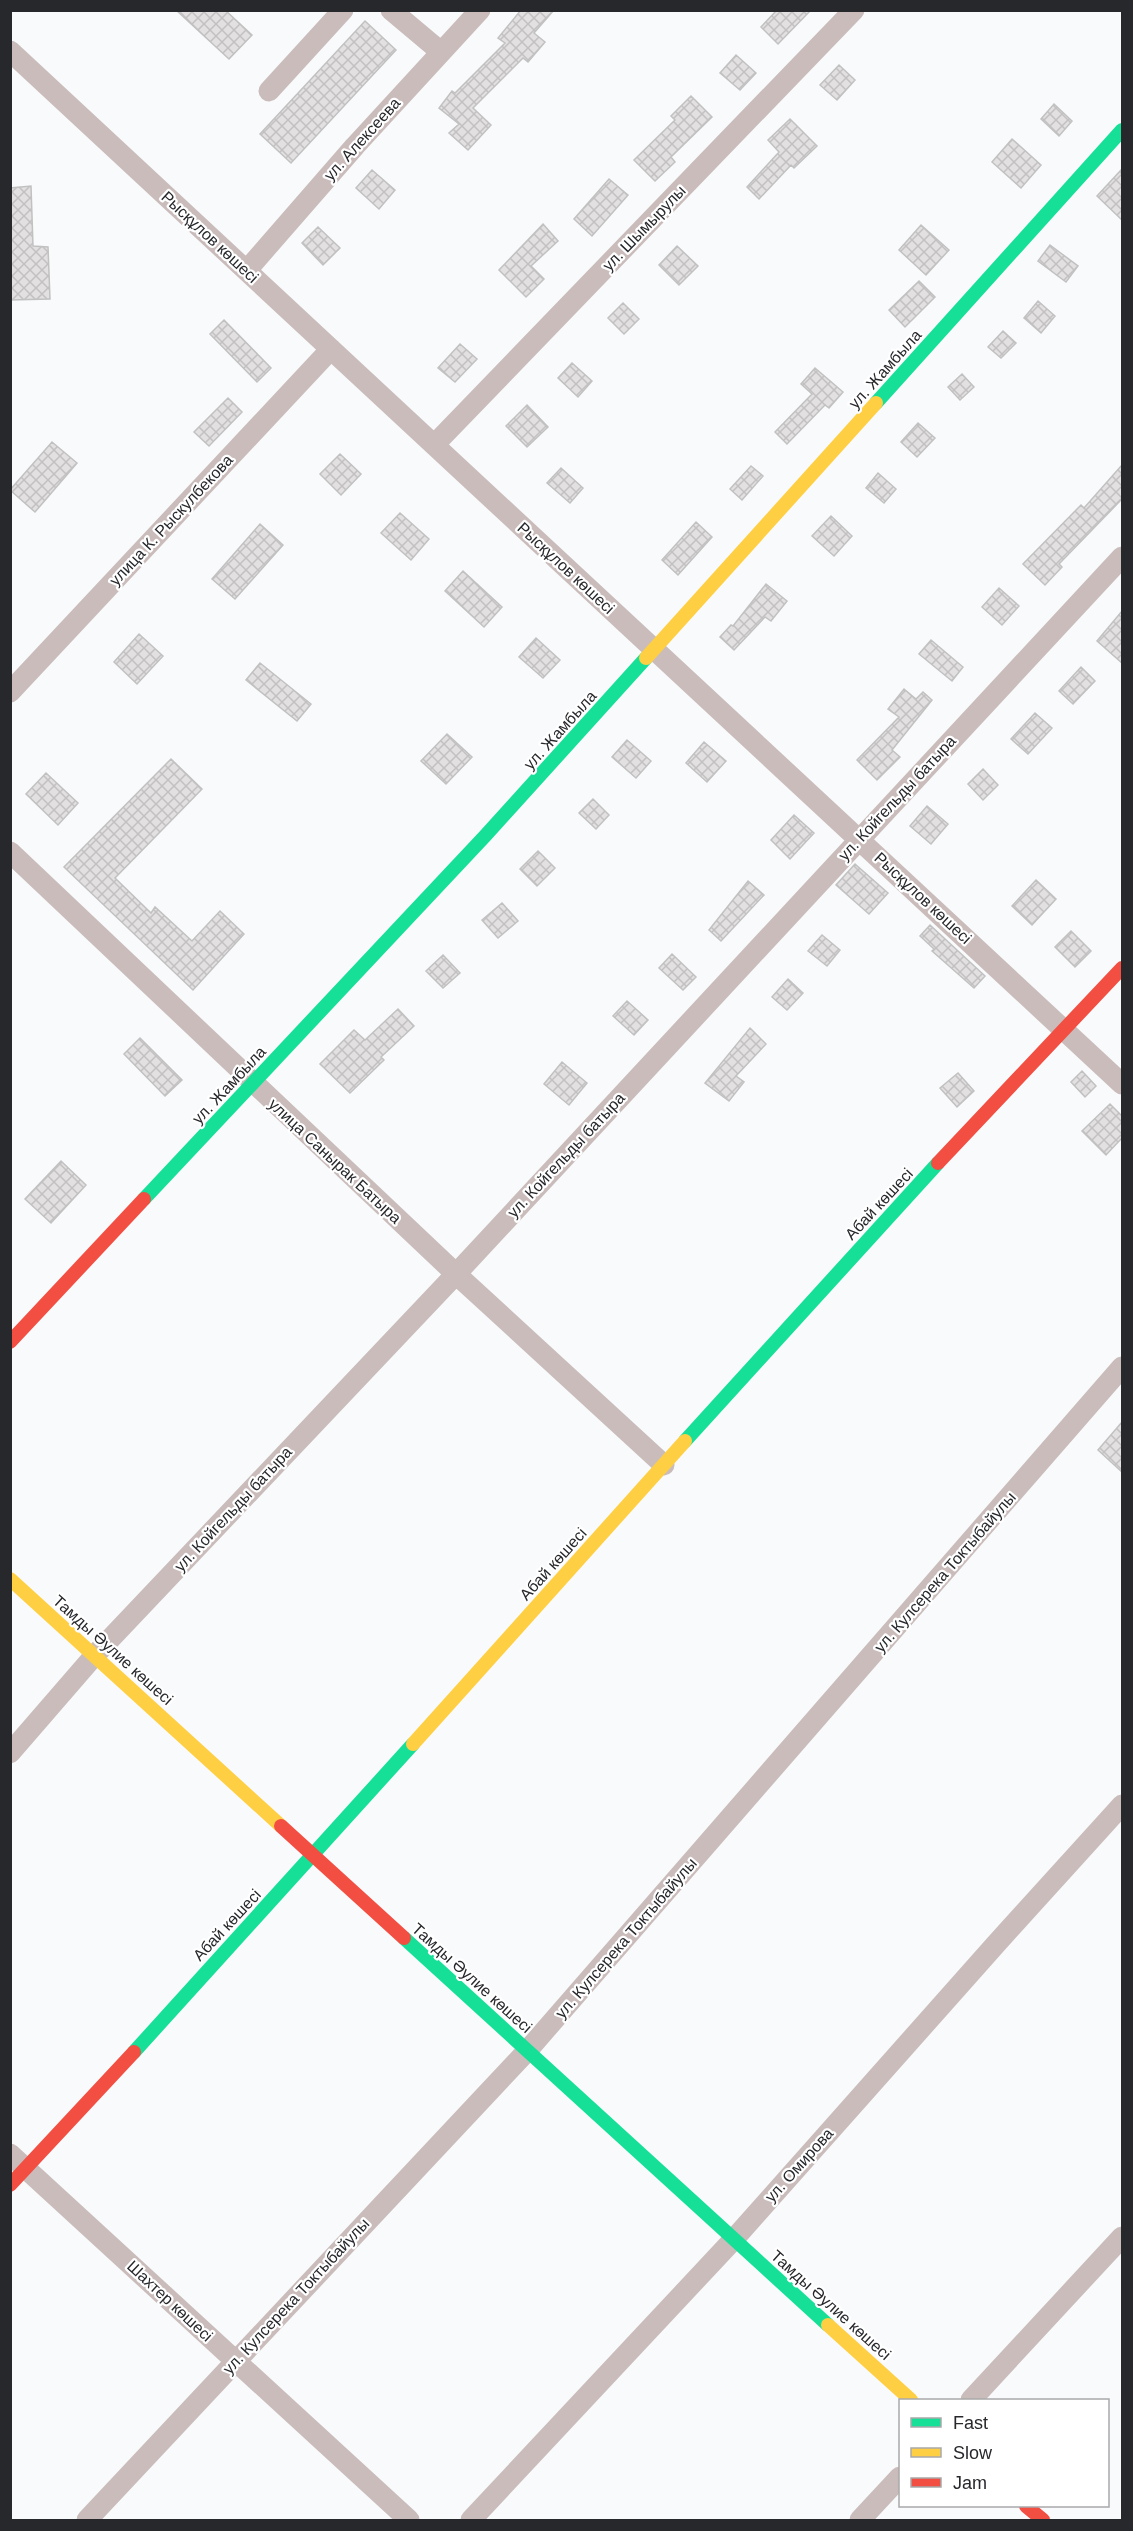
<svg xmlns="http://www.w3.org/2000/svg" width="1133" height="2531" viewBox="0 0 1133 2531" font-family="Arial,sans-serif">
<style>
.building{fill:url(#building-cross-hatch);stroke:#c2c1c1;stroke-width:1.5}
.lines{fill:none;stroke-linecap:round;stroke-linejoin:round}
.street{stroke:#cabcbb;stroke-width:21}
.fast{stroke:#16e098;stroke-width:14}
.slow{stroke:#ffcf43;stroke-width:14}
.jam{stroke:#f24e42;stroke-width:14}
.labels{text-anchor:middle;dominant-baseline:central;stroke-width:4.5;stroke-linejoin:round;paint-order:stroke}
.street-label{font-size:16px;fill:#27282c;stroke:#fff}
</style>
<defs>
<pattern id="building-cross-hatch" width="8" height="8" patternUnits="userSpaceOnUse" patternTransform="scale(1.5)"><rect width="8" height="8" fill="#e2e0e0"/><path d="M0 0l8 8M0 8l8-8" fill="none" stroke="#c2c0c0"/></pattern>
</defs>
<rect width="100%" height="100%" fill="#f8fafc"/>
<path class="building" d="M 176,10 L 225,10 L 252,35 L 229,59 Z
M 521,10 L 554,10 L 534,33 L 545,42 L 528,62 L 523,58 L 473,108 L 491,125 L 468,150 L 449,133 L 459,124 L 439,108 L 452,91 L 455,93 L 505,43 L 498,38 Z
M 777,10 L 811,10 L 778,44 L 761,27 Z
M 365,21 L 396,50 L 291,163 L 260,134 Z
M 736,55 L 756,73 L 740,90 L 720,73 Z
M 839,65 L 855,80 L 837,100 L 820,85 Z
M 691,96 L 712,117 L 671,157 L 675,162 L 655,181 L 634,160 L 675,120 L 671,116 Z
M 1054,104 L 1072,121 L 1059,136 L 1041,119 Z
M 790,119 L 817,146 L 794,168 L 791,165 L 759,199 L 747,187 L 779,152 L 768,140 Z
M 1012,139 L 1041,165 L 1021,188 L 992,162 Z
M 1122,169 L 1122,220 L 1097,196 Z
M 372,170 L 395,190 L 379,209 L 356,188 Z
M 609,179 L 628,195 L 592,236 L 574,219 Z
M 31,186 L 33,246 L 48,247 L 50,299 L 10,300 L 10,188 Z
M 543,224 L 558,241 L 531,266 L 544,279 L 526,297 L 499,270 Z
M 921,225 L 949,250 L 926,275 L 899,250 Z
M 318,227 L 340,248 L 323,265 L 302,243 Z
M 1050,245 L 1078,266 L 1066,282 L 1038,261 Z
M 677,246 L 698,266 L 679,285 L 659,265 Z
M 919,281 L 935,297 L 905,327 L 889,310 Z
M 1038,301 L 1055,316 L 1041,333 L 1024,318 Z
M 623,303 L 639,319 L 624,334 L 608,318 Z
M 224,320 L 271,368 L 257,382 L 210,334 Z
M 1003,331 L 1016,343 L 1001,358 L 988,347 Z
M 460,344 L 477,359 L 455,382 L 438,368 Z
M 572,363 L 592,381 L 578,397 L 558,378 Z
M 815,368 L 843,392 L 829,408 L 825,405 L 787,444 L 775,432 L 812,394 L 801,384 Z
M 962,374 L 974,387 L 960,400 L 948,387 Z
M 228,398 L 242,412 L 209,446 L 194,432 Z
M 527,405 L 548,427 L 527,447 L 506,426 Z
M 918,423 L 935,438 L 917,457 L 901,442 Z
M 52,442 L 77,463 L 35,512 L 10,490 Z
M 340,454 L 361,474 L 341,495 L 320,474 Z
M 1122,465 L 1122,499 L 1059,564 L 1062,567 L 1045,585 L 1023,564 L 1081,505 L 1084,508 Z
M 751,466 L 763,476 L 742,500 L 730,489 Z
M 561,468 L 583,488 L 570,503 L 547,483 Z
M 878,473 L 896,489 L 884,503 L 866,488 Z
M 400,513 L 429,539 L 411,560 L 381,533 Z
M 831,516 L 852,536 L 834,556 L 812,536 Z
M 696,522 L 712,537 L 678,575 L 662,560 Z
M 260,524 L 283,545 L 235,599 L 212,579 Z
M 463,571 L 502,607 L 484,627 L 445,591 Z
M 766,584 L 787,601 L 771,621 L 765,617 L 734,650 L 720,637 L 731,625 L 733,626 Z
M 999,588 L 1019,606 L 1002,625 L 982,607 Z
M 1122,611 L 1122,663 L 1097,641 Z
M 139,634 L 163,656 L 137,684 L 114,662 Z
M 536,638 L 560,660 L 543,678 L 519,657 Z
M 931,640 L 963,667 L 952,681 L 919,654 Z
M 260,663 L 311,704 L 297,721 L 246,680 Z
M 1081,667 L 1095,681 L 1073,704 L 1059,691 Z
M 904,689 L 916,699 L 923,692 L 932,700 L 892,750 L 900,757 L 877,780 L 857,760 L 899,717 L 888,709 Z
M 1035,713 L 1052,728 L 1028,754 L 1011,739 Z
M 447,734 L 472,757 L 446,784 L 421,761 Z
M 627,740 L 651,761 L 636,778 L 612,757 Z
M 704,742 L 726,761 L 707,782 L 686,763 Z
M 171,759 L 202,789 L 115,878 L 151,913 L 155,907 L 192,941 L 220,911 L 244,934 L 193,990 L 64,867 Z
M 983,769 L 998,785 L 983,800 L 968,784 Z
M 46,773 L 78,803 L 58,825 L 26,794 Z
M 593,799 L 609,815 L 596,829 L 579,813 Z
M 927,806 L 948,824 L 931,844 L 910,826 Z
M 794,815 L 814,833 L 790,859 L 771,840 Z
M 538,851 L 555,868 L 537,886 L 520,869 Z
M 855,864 L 888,893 L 869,914 L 836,885 Z
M 1036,880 L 1056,899 L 1032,925 L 1012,906 Z
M 748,881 L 764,895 L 721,941 L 709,930 Z
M 502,903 L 518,921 L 498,938 L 482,920 Z
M 930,925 L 985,976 L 974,988 L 932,951 L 934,949 L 920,936 Z
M 1071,931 L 1091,951 L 1075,967 L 1055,947 Z
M 822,935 L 840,950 L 827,966 L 808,951 Z
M 672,954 L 696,977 L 683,990 L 659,968 Z
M 443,955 L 460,973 L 443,988 L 426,971 Z
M 788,979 L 803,993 L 787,1010 L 772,997 Z
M 627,1001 L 648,1020 L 634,1035 L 613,1016 Z
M 398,1009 L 414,1026 L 381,1057 L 384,1060 L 350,1093 L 320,1064 L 354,1030 L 365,1040 Z
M 750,1028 L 766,1044 L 736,1076 L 744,1082 L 729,1101 L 705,1083 Z
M 140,1038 L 182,1080 L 165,1096 L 124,1054 Z
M 562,1062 L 587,1083 L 569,1105 L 544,1084 Z
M 1082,1071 L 1096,1086 L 1085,1097 L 1071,1082 Z
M 958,1073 L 974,1091 L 957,1107 L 940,1088 Z
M 1110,1104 L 1122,1116 L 1122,1138 L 1106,1155 L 1082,1131 Z
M 61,1161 L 86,1185 L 51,1223 L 25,1199 Z
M 1122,1422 L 1122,1472 L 1098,1450 Z"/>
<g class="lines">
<path class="street" d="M 391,10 L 441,52
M 10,51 L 1122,1084
M 269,91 L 343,10
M 247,270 L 355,146 L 480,10
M 434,445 L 854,10
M 10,692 L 331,349
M 10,852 L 456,1274 L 664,1465
M 10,1753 L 94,1656 L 456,1274 L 1122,557
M 10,2154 L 409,2520
M 971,2400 L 1122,2237
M 87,2520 L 527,2051 L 1122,1367
M 471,2520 L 734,2239 L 996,1944 L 1122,1805
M 860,2520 L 900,2477"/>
<path class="fast" d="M 876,403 L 1122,130
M 144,1199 L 485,836 L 646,658
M 685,1441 L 938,1163
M 404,1938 L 828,2325
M 134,2052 L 413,1744"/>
<path class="slow" d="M 646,658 L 876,403
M 10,1579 L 281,1826
M 413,1744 L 685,1441
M 828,2325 L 911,2400"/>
<path class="jam" d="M 938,1163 L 1122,968
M 10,1342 L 144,1199
M 281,1826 L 404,1938
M 10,2185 L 134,2052
M 1026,2506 L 1043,2520"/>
</g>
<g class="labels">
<g class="street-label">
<text transform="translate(362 139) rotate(-48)">ул. Алексеева</text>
<text transform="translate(644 228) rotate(-46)">ул. Шымырулы</text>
<text transform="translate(210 237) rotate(43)">Рысқұлов көшесі</text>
<text transform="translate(885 369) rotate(-48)">ул. Жамбыла</text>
<text transform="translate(171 520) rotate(-47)">улица К. Рыскулбекова</text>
<text transform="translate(566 568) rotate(43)">Рысқұлов көшесі</text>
<text transform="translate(560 730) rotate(-48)">ул. Жамбыла</text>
<text transform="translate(897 798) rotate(-47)">ул. Койгельды батыра</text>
<text transform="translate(923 898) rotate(43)">Рысқұлов көшесі</text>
<text transform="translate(229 1085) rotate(-47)">ул. Жамбыла</text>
<text transform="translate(566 1155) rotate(-47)">ул. Койгельды батыра</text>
<text transform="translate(335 1161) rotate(43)">улица Санырак Батыра</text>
<text transform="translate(879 1204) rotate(-47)">Абай көшесі</text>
<text transform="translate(233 1509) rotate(-47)">ул. Койгельды батыра</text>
<text transform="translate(553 1564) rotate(-48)">Абай көшесі</text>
<text transform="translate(945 1572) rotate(-49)">ул. Кулсерека Токтыбайулы</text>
<text transform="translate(113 1650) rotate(42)">Тамды Әулие көшесі</text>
<text transform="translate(227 1925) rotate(-47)">Абай көшесі</text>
<text transform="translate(626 1938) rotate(-49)">ул. Кулсерека Токтыбайулы</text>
<text transform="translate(472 1978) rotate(42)">Тамды Әулие көшесі</text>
<text transform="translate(799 2165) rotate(-48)">ул. Омирова</text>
<text transform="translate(296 2296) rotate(-47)">ул. Кулсерека Токтыбайулы</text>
<text transform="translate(170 2301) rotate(43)">Шахтер көшесі</text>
<text transform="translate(831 2305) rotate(42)">Тамды Әулие көшесі</text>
</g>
</g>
<rect width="1133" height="2531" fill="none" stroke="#27282c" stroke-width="24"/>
<rect x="899" y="2399" width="210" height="108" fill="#ffffff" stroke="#a9a9ab" stroke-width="1.5"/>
<rect x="911" y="2418" width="30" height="9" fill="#16e098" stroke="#a9a9ab" stroke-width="1.5"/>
<text x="953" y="2429" font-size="18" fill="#27282c">Fast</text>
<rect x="911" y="2448" width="30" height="9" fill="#ffcf43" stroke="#a9a9ab" stroke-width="1.5"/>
<text x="953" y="2459" font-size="18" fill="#27282c">Slow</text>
<rect x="911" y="2478" width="30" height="9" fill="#f24e42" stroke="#a9a9ab" stroke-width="1.5"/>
<text x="953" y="2489" font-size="18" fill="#27282c">Jam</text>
</svg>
